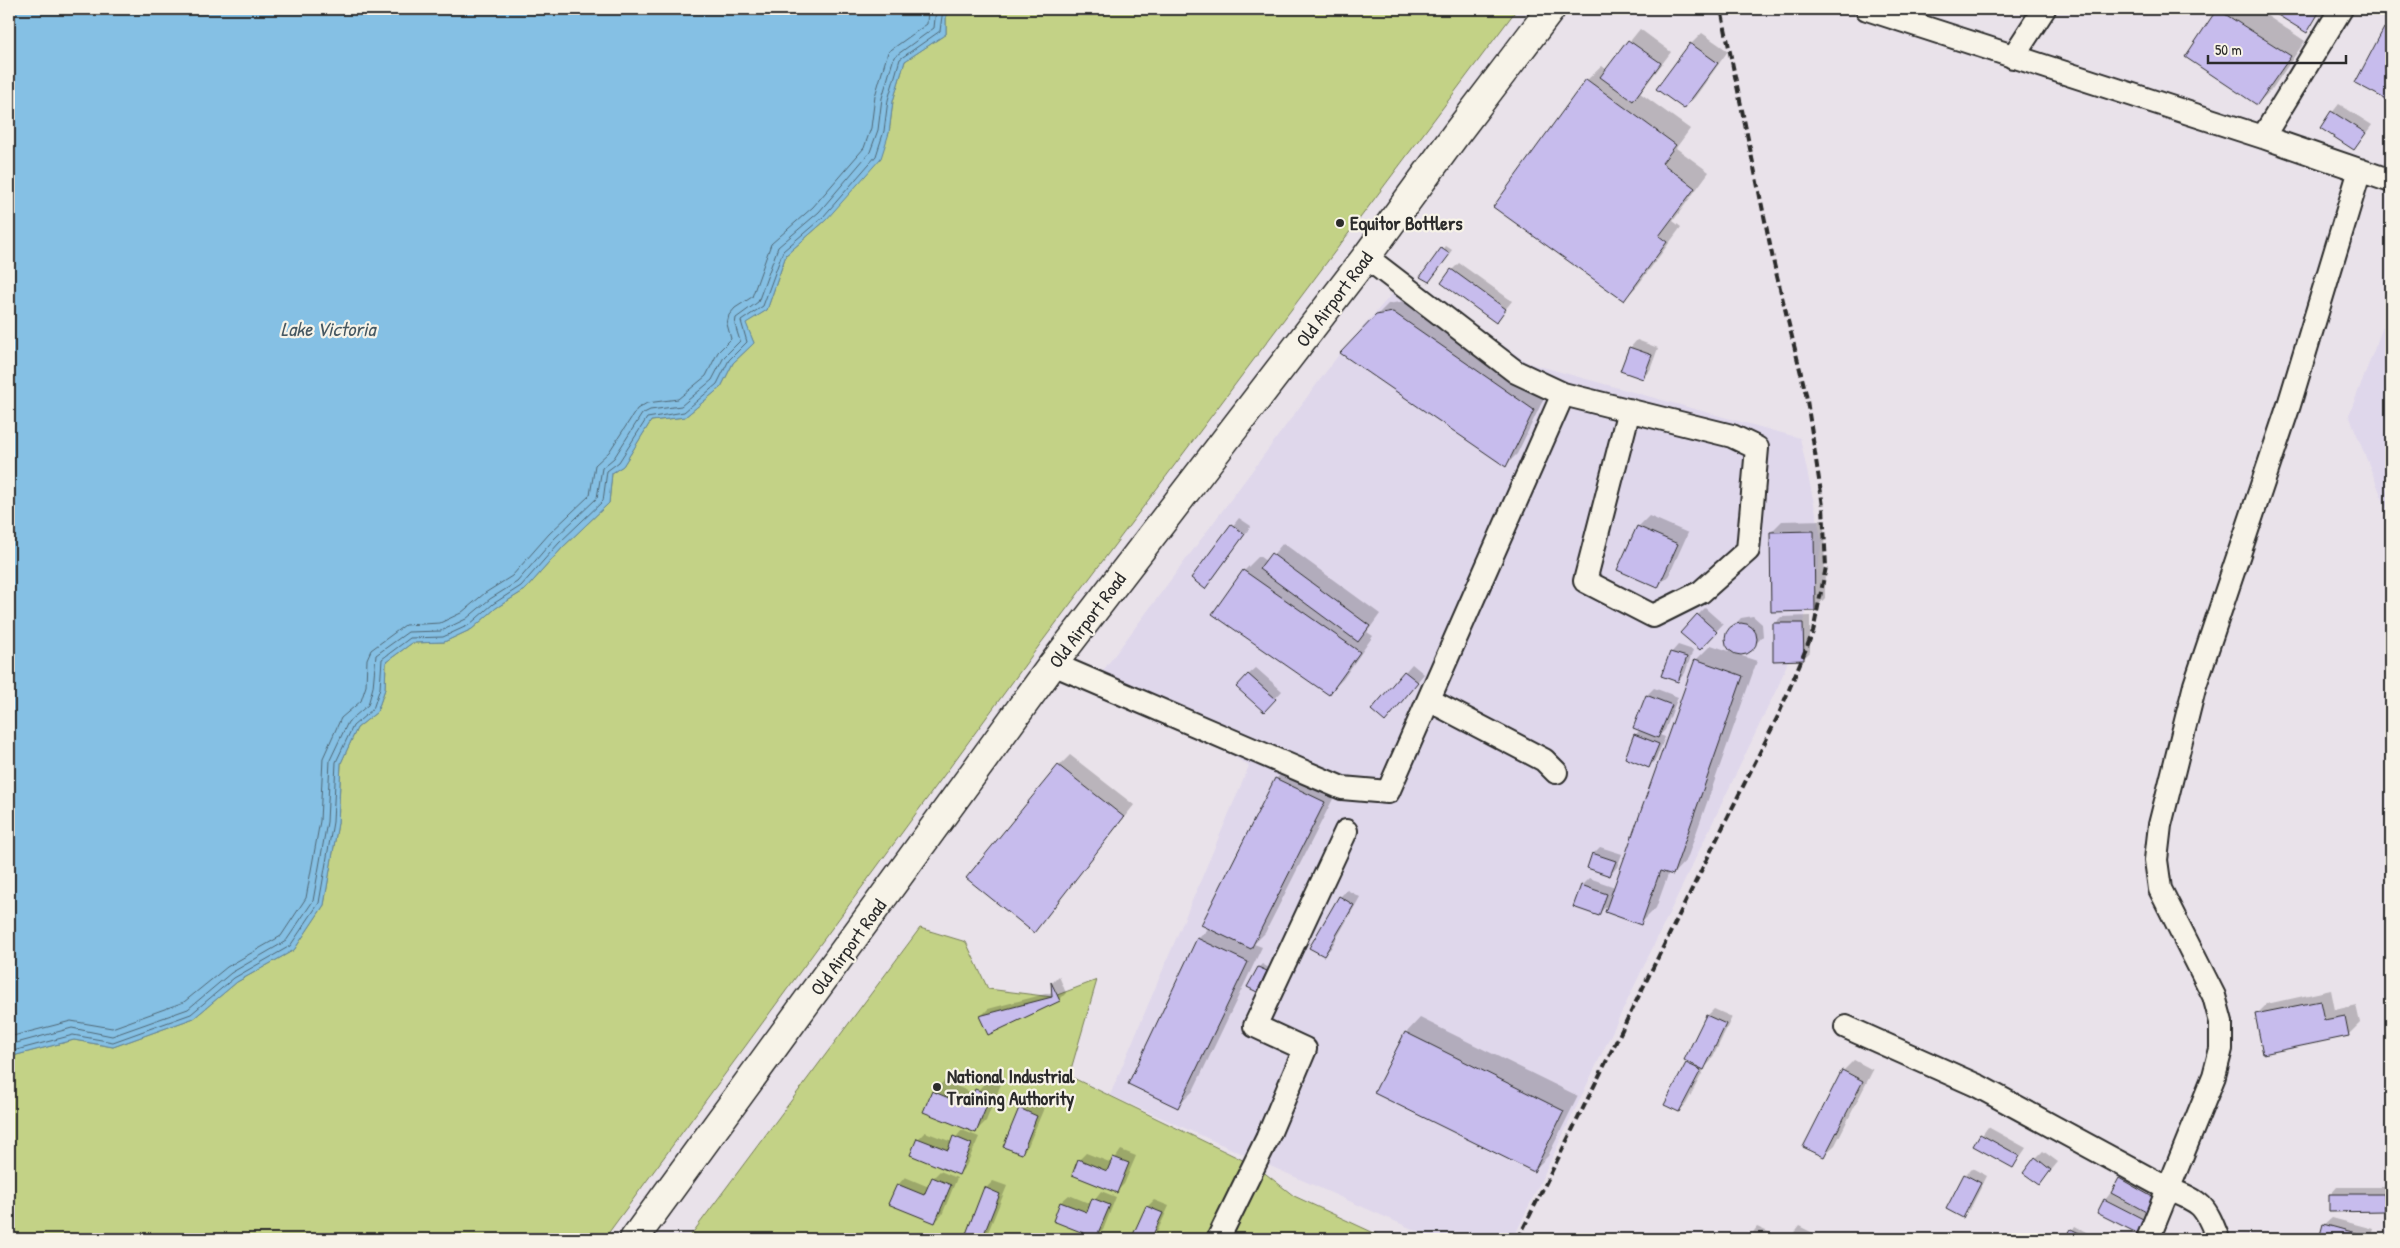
<svg xmlns="http://www.w3.org/2000/svg" width="2400" height="1248" viewBox="0 0 2400 1248" font-family="'Patrick Hand',sans-serif">
<style>
.built{fill:#dfd7eb}
.green{fill:#c3d286;stroke:#777e58}
.water{fill:#85c0e4;stroke:#61849a}
.shadow{fill:#0003}
.lines{fill:none;stroke-linecap:round;stroke-linejoin:round}
.shore{stroke:#4f6775;stroke-width:1}
.building{fill:#c7bced;stroke:#2b2b2b}
.minor-casing{stroke:#2b2b2b;stroke-width:26}
.major-casing{stroke:#2b2b2b;stroke-width:31}
.minor{stroke:#f7f3e8;stroke-width:22}
.major{stroke:#f7f3e8;stroke-width:28}
.rail{stroke:#2b2b2b;stroke-width:4;stroke-dasharray:8 4;stroke-linecap:butt}
.poi-dot{fill:#2b2b2b;stroke:#f7f3e8;stroke-width:2}
.labels{text-anchor:middle;dominant-baseline:central;stroke-width:4.5;stroke-linejoin:round;paint-order:stroke}
.poi-label{font-size:19px;font-weight:bold;fill:#2b2b2b;stroke:#f7f3e8;text-anchor:start}
.street-label{font-size:19px;fill:#2b2b2b;stroke:#f7f3e8}
.water-label{font-size:20px;font-style:italic;fill:#465862;stroke:#f7f3e8}
</style>
<rect width="100%" height="100%" fill="#e9e2ea"/>
<filter id="ink" filterUnits="userSpaceOnUse"><feTurbulence type="fractalNoise" baseFrequency=".02" numOctaves="2"/><feDisplacementMap in="SourceGraphic" scale="10" xChannelSelector="R" yChannelSelector="G"/><feConvolveMatrix kernelMatrix="1 2 1 2 8 2 1 2 1" color-interpolation-filters="sRGB"/></filter>
<g filter="url(#ink)">
<path class="built" d="M 1406,278 L 1528,363 L 1800,438 L 1822,541 L 1813,595 L 1780,682 L 1513,1239 L 1435,1239 L 1110,1095 L 1249,766 L 1099,676 L 1340,353 Z
M 2391,306 L 2391,520 L 2349,415 Z"/>
<path class="green" d="M 953,9 L 1517,9 L 1041,643 L 604,1239 L 9,1239 L 9,1057 L 74,1040 L 113,1047 L 194,1018 L 237,982 L 294,950 L 324,905 L 338,823 L 341,763 L 357,728 L 377,712 L 385,689 L 386,662 L 412,643 L 444,642 L 472,629 L 496,608 L 525,590 L 563,547 L 609,503 L 612,473 L 623,466 L 651,421 L 685,417 L 721,387 L 733,363 L 754,343 L 745,323 L 767,310 L 786,255 L 826,220 L 889,133 L 893,101 L 905,61 L 946,34 L 946,12 Z
M 920,928 L 966,942 L 988,989 L 1052,997 L 1097,980 L 1069,1076 L 1257,1167 L 1294,1196 L 1387,1239 L 688,1239 Z"/>
<path class="water" d="M 9,9 L 953,9 L 946,12 L 946,34 L 905,61 L 893,101 L 889,133 L 881,158 L 826,220 L 786,255 L 767,310 L 746,323 L 754,343 L 733,363 L 721,387 L 685,417 L 651,421 L 623,466 L 612,473 L 609,503 L 563,547 L 525,590 L 496,608 L 472,629 L 444,642 L 412,643 L 386,662 L 385,689 L 377,712 L 357,728 L 341,763 L 338,823 L 324,905 L 294,950 L 237,982 L 194,1018 L 113,1047 L 74,1040 L 9,1057 Z"/>
<path class="shadow" d="M 2219,9 L 2257,9 L 2305,41 L 2272,89 L 2257,104 L 2186,56 Z
M 2281,9 L 2323,9 L 2306,31 L 2278,14 Z
M 2391,23 L 2391,93 L 2387,98 L 2385,29 Z
M 1640,29 L 1671,52 L 1640,93 L 1690,129 L 1676,148 L 1709,172 L 1673,221 L 1681,227 L 1638,285 L 1624,299 L 1587,80 L 1602,66 L 1607,70 Z
M 1702,33 L 1728,51 L 1695,97 L 1684,108 L 1691,44 Z
M 2339,104 L 2372,125 L 2354,149 L 2321,127 Z
M 1446,246 L 1452,250 L 1432,278 L 1422,276 Z
M 1459,263 L 1512,301 L 1496,321 L 1452,270 Z
M 1405,301 L 1544,398 L 1517,454 L 1506,465 L 1377,315 L 1388,304 Z
M 1637,340 L 1658,348 L 1650,370 L 1643,378 L 1630,348 Z
M 1649,516 L 1688,533 L 1669,575 L 1658,586 L 1638,527 Z
M 1239,518 L 1251,526 L 1212,580 L 1192,578 Z
M 1824,520 L 1825,598 L 1814,610 L 1771,532 L 1782,521 Z
M 1283,543 L 1380,614 L 1367,632 L 1373,636 L 1343,679 L 1328,694 L 1244,571 L 1259,556 L 1267,562 Z
M 1705,608 L 1723,624 L 1707,641 L 1698,615 Z
M 1753,616 L 1762,624 L 1763,636 L 1748,653 L 1736,654 L 1757,661 L 1687,859 L 1673,874 L 1669,872 L 1656,908 L 1641,923 L 1609,904 L 1598,914 L 1575,906 L 1582,885 L 1589,878 L 1615,887 L 1696,660 L 1711,645 L 1735,653 L 1727,646 L 1726,634 L 1741,618 Z
M 1810,616 L 1810,652 L 1803,659 L 1774,624 L 1781,617 Z
M 1678,645 L 1693,650 L 1685,673 L 1678,681 L 1671,653 Z
M 1412,664 L 1424,674 L 1385,720 L 1405,672 Z
M 1256,668 L 1282,691 L 1271,703 L 1248,675 Z
M 1654,688 L 1678,697 L 1665,730 L 1660,735 L 1665,737 L 1656,759 L 1649,767 L 1635,735 L 1640,730 L 1647,695 Z
M 1070,755 L 1134,805 L 1034,931 L 1059,766 Z
M 1291,764 L 1339,787 L 1265,933 L 1254,944 L 1262,947 L 1193,1091 L 1178,1106 L 1198,939 L 1210,927 L 1203,924 L 1277,778 Z
M 1600,847 L 1622,854 L 1617,867 L 1610,875 L 1593,854 Z
M 1347,890 L 1360,897 L 1331,948 L 1324,955 L 1340,897 Z
M 1262,964 L 1269,968 L 1256,990 L 1259,967 Z
M 1059,976 L 1066,993 L 1059,1000 L 981,1016 L 988,1009 L 1053,992 L 1052,983 Z
M 2331,990 L 2335,1010 L 2356,1005 L 2360,1023 L 2349,1034 L 2264,1052 L 2256,1015 L 2267,1004 Z
M 1714,1009 L 1732,1017 L 1711,1061 L 1706,1066 L 1686,1104 L 1679,1111 L 1666,1104 L 1689,1061 L 1707,1016 Z
M 1420,1018 L 1578,1096 L 1548,1156 L 1533,1171 L 1406,1033 Z
M 1854,1060 L 1873,1070 L 1835,1145 L 1823,1156 L 1843,1071 Z
M 988,1079 L 1001,1084 L 986,1121 L 975,1132 L 933,1092 L 944,1081 L 975,1094 Z
M 1028,1102 L 1044,1108 L 1028,1146 L 1021,1153 L 1021,1109 Z
M 1988,1127 L 2026,1148 L 2013,1167 L 1975,1145 Z
M 962,1130 L 979,1137 L 966,1166 L 959,1174 L 918,1139 L 925,1132 L 952,1142 Z
M 1121,1150 L 1136,1156 L 1124,1184 L 1117,1191 L 1079,1160 L 1086,1153 L 1112,1163 Z
M 2043,1151 L 2058,1162 L 2040,1184 L 2036,1158 Z
M 1972,1168 L 1987,1176 L 1970,1209 L 1963,1216 L 1965,1175 Z
M 940,1171 L 957,1178 L 942,1215 L 935,1222 L 898,1185 L 905,1177 L 929,1187 L 933,1178 Z
M 2127,1172 L 2162,1191 L 2144,1225 L 2137,1232 L 2105,1200 Z
M 993,1181 L 1007,1186 L 986,1237 L 983,1239 L 965,1238 L 986,1188 Z
M 2337,1187 L 2391,1187 L 2391,1203 L 2384,1210 L 2330,1195 Z
M 1101,1191 L 1116,1197 L 1103,1230 L 1096,1237 L 1054,1220 L 1061,1202 L 1069,1195 L 1091,1204 Z
M 1154,1200 L 1169,1206 L 1154,1239 L 1133,1239 L 1147,1207 Z
M 2332,1218 L 2373,1229 L 2370,1239 L 2320,1239 L 2324,1225 Z
M 1799,1226 L 1823,1238 L 1823,1239 L 1789,1239 Z
M 2075,1226 L 2095,1237 L 2094,1239 L 2067,1239 Z
M 1757,1227 L 1775,1235 L 1774,1239 L 1748,1239 Z
M 881,1236 L 890,1239 L 877,1239 Z"/>
<g class="lines">
<path class="shore" d="M 9,1037 L 71,1021 L 112,1028 L 184,1002 L 227,967 L 281,936 L 306,898 L 320,821 L 323,758 L 341,718 L 361,701 L 366,686 L 367,659 L 371,650 L 405,625 L 440,623 L 461,613 L 485,593 L 512,576 L 549,534 L 590,495 L 595,465 L 609,452 L 637,409 L 647,403 L 678,399 L 706,376 L 718,352 L 731,339 L 727,324 L 729,315 L 735,308 L 752,297 L 771,244 L 813,207 L 864,148 L 871,128 L 875,96 L 888,52 L 927,24 L 928,9
M 9,1045 L 72,1028 L 112,1036 L 188,1009 L 231,973 L 286,941 L 313,901 L 327,822 L 330,760 L 348,722 L 368,705 L 373,687 L 376,655 L 408,632 L 441,631 L 466,619 L 490,599 L 517,582 L 554,539 L 597,498 L 602,468 L 614,458 L 642,414 L 650,410 L 681,406 L 712,380 L 724,357 L 740,341 L 735,325 L 736,318 L 758,302 L 778,247 L 819,212 L 870,152 L 878,130 L 882,98 L 894,57 L 934,28 L 936,9
M 9,1052 L 73,1035 L 113,1042 L 191,1014 L 234,978 L 290,946 L 319,903 L 333,822 L 336,762 L 353,726 L 373,709 L 380,688 L 382,659 L 410,638 L 443,637 L 469,625 L 493,604 L 521,586 L 559,543 L 603,501 L 607,471 L 619,462 L 647,418 L 684,412 L 717,384 L 729,360 L 747,342 L 741,321 L 763,306 L 783,251 L 823,217 L 876,156 L 884,131 L 888,100 L 900,59 L 940,31 L 943,9"/>
</g>
<path class="building" d="M 2217,9 L 2291,56 L 2257,105 L 2185,57 Z
M 2280,9 L 2321,9 L 2307,33 L 2276,14 Z
M 2384,28 L 2391,32 L 2391,91 L 2387,100 L 2355,83 Z
M 1628,40 L 1661,63 L 1633,101 L 1600,77 Z
M 1690,43 L 1718,63 L 1684,109 L 1656,89 Z
M 1586,79 L 1676,145 L 1662,163 L 1695,188 L 1659,236 L 1667,242 L 1624,301 L 1493,207 Z
M 2331,111 L 2366,133 L 2354,150 L 2320,128 Z
M 1441,248 L 1450,254 L 1429,282 L 1420,277 Z
M 1451,269 L 1506,309 L 1496,323 L 1441,283 Z
M 1393,312 L 1534,410 L 1506,467 L 1340,353 L 1376,315 Z
M 1629,347 L 1652,355 L 1643,379 L 1620,371 Z
M 1231,524 L 1245,534 L 1205,589 L 1191,578 Z
M 1637,526 L 1678,544 L 1658,588 L 1617,570 Z
M 1814,531 L 1815,611 L 1771,612 L 1770,532 Z
M 1271,553 L 1370,626 L 1358,642 L 1259,569 Z
M 1243,570 L 1360,652 L 1329,695 L 1212,614 Z
M 1697,614 L 1717,632 L 1700,650 L 1680,633 Z
M1725 639a16 16 0 1 1 32 0a16 16 0 1 1-32 0Z
M 1773,623 L 1803,623 L 1804,660 L 1773,661 Z
M 1670,652 L 1687,657 L 1678,682 L 1661,676 Z
M 1695,659 L 1743,676 L 1673,875 L 1660,871 L 1641,925 L 1605,912 Z
M 1404,671 L 1418,682 L 1385,722 L 1371,710 Z
M 1248,674 L 1276,699 L 1264,712 L 1236,687 Z
M 1646,695 L 1672,705 L 1658,738 L 1633,728 Z
M 1634,734 L 1659,744 L 1649,768 L 1625,758 Z
M 1058,765 L 1124,817 L 1034,933 L 966,878 Z
M 1275,778 L 1325,802 L 1251,949 L 1201,925 Z
M 1592,853 L 1616,861 L 1610,876 L 1587,868 Z
M 1581,885 L 1607,894 L 1599,916 L 1573,907 Z
M 1339,896 L 1354,905 L 1324,956 L 1309,948 Z
M 1197,938 L 1248,962 L 1178,1108 L 1128,1084 Z
M 1258,967 L 1267,971 L 1257,992 L 1247,987 Z
M 1051,982 L 1060,1001 L 988,1035 L 979,1016 L 1052,997 Z
M 2320,1001 L 2324,1020 L 2345,1016 L 2349,1036 L 2263,1054 L 2255,1014 Z
M 1706,1015 L 1726,1024 L 1704,1070 L 1684,1060 Z
M 1405,1032 L 1564,1111 L 1534,1172 L 1374,1093 Z
M 1686,1063 L 1701,1070 L 1679,1112 L 1664,1105 Z
M 1842,1070 L 1863,1081 L 1824,1157 L 1803,1147 Z
M 975,1089 L 991,1095 L 976,1133 L 923,1112 L 932,1091 L 968,1106 Z
M 1019,1108 L 1037,1116 L 1022,1154 L 1003,1147 Z
M 1980,1134 L 2020,1156 L 2013,1168 L 1973,1146 Z
M 953,1136 L 972,1144 L 959,1175 L 910,1155 L 917,1138 L 948,1150 Z
M 1113,1157 L 1129,1163 L 1117,1193 L 1072,1175 L 1078,1159 L 1107,1171 Z
M 2035,1157 L 2051,1170 L 2040,1185 L 2023,1173 Z
M 1964,1174 L 1981,1183 L 1963,1218 L 1946,1209 Z
M 932,1177 L 951,1185 L 935,1223 L 888,1204 L 897,1184 L 924,1195 Z
M 2119,1178 L 2156,1199 L 2148,1213 L 2111,1193 Z
M 984,1187 L 1000,1194 L 982,1239 L 964,1239 Z
M 2329,1194 L 2384,1194 L 2385,1211 L 2329,1212 Z
M 1092,1198 L 1110,1205 L 1096,1238 L 1053,1221 L 1060,1202 L 1087,1212 Z
M 2104,1199 L 2145,1220 L 2137,1233 L 2097,1213 Z
M 1146,1206 L 1163,1213 L 1151,1239 L 1131,1239 Z
M 2323,1224 L 2367,1236 L 2366,1239 L 2319,1239 Z
M 2071,1229 L 2091,1239 L 2065,1239 Z"/>
<g class="lines">
<defs>
<path id="minor" d="M 1867,9 L 2263,137 L 2391,181
M 2013,57 L 2044,9
M 2263,137 L 2341,9
M 1366,257 L 1516,372 L 1563,394
M 1053,664 L 1342,788 L 1388,792 L 1563,394 L 1732,436 L 1757,448 L 1748,550 L 1701,592 L 1653,616 L 1585,581 L 1629,410
M 1429,700 L 1544,760 L 1556,772
M 1846,1027 L 1978,1086 L 2168,1189 C 2202,1202 2205,1205 2218,1239
M 1218,1239 L 1267,1139 L 1305,1049 L 1255,1026 L 1346,831
M 2148,1239 L 2214,1076 L 2221,1049 L 2221,1022 L 2214,996 L 2160,889 L 2156,860 L 2160,825 L 2195,685 L 2289,405 L 2360,170"/>
<path id="major" d="M 634,1239 L 1053,664 L 1366,257 L 1456,134 L 1551,9"/>
</defs>
<use href="#minor" class="minor-casing"/>
<use href="#major" class="major-casing"/>
<use href="#minor" class="minor"/>
<use href="#major" class="major"/>
<path class="rail" d="M 1518,1239 L 1778,716 L 1813,632 L 1826,567 L 1823,506 L 1806,394 L 1774,264 L 1721,9"/>
</g>
</g>
<g class="poi-dot">
<circle cx="1340" cy="223" r="5"/>
<circle cx="937" cy="1087" r="5"/>
</g>
<g class="labels">
<g class="poi-label">
<text x="1350" y="223">Equitor Bottlers</text>
<text x="947" y="1076">National Industrial<tspan x="947" dy="22">Training Authority</tspan></text>
</g>
<g class="street-label">
<text transform="translate(1334 299) rotate(-53)">Old Airport Road</text>
<text transform="translate(1087 620) rotate(-53)">Old Airport Road</text>
<text transform="translate(848 947) rotate(-54)">Old Airport Road</text>
</g>
<g class="water-label">
<text x="328" y="328">Lake Victoria</text>
</g>
</g>
<rect width="2400" height="1248" fill="none" stroke="#f7f3e8" stroke-width="30"/>
<rect x="15" y="15" width="2370" height="1218" fill="none" stroke="#2b2b2b" stroke-width="2" filter="url(#ink)"/>
<path d="M2208 55v8h138v-8" fill="none" stroke="#2b2b2b" stroke-width="2.5"/>
<text x="2215" y="55" font-size="15" fill="#2b2b2b" stroke="#f7f3e8" stroke-width="4" paint-order="stroke">50 m</text>
</svg>
